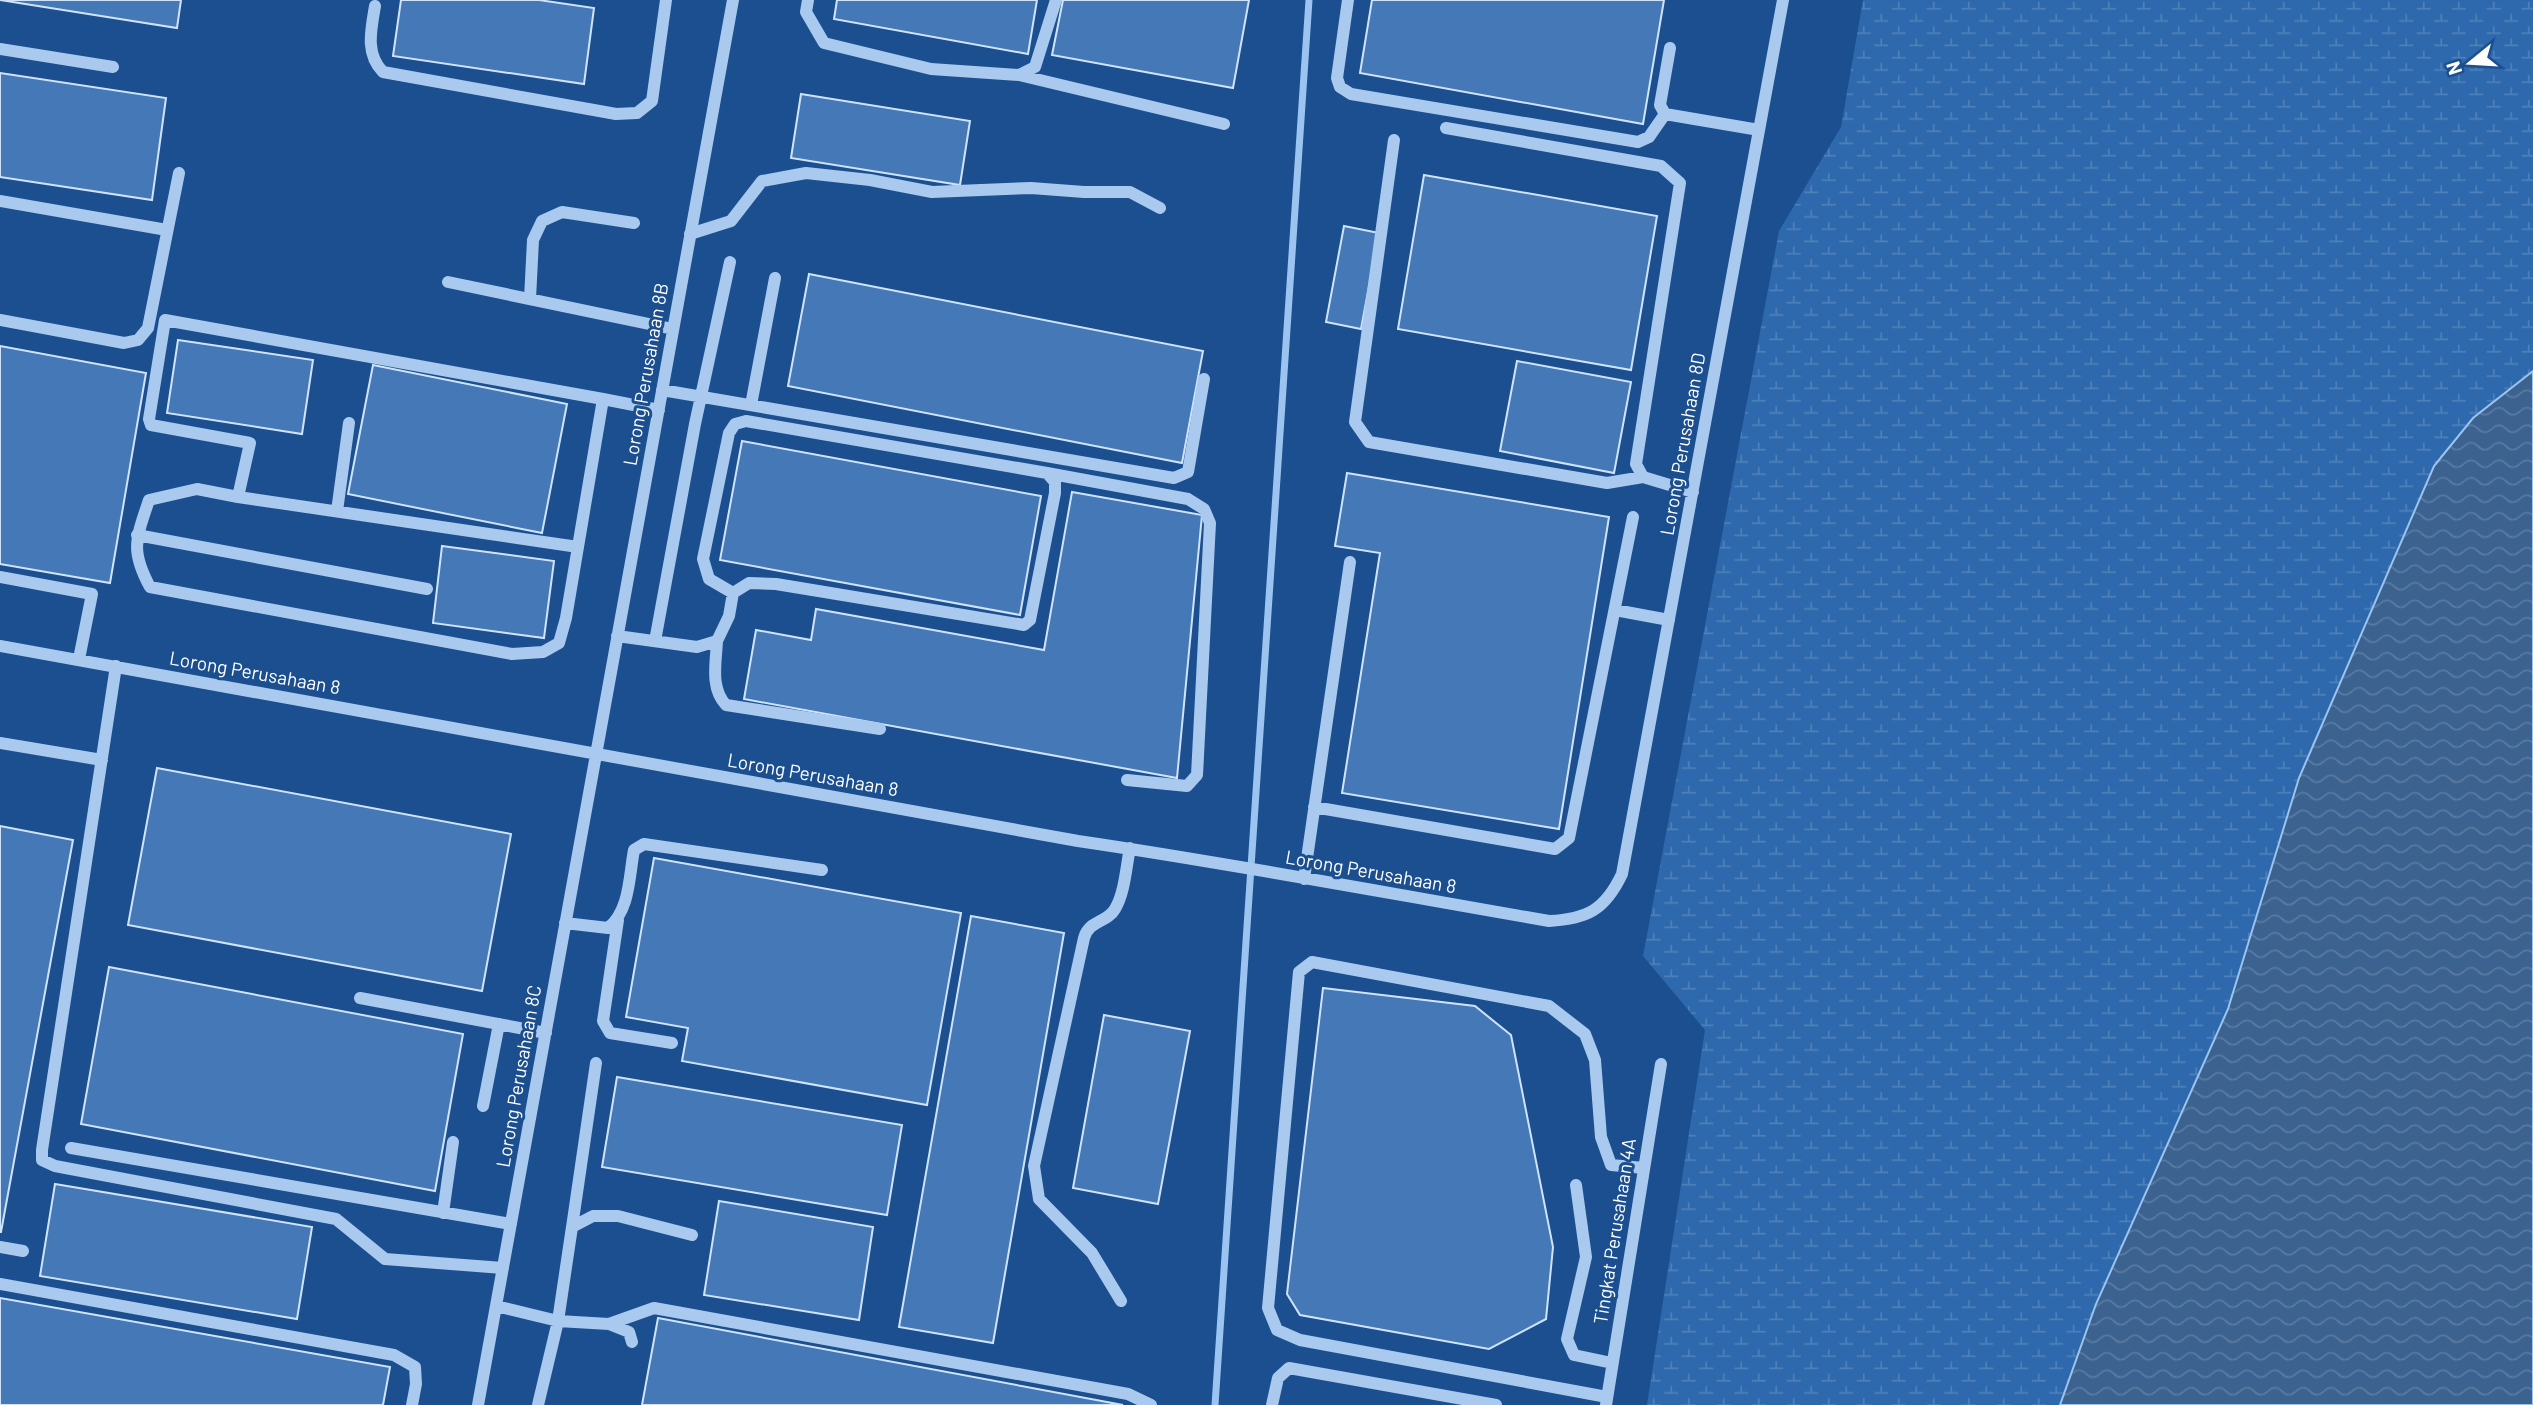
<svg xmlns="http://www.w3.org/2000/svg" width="2533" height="1405" viewBox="0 0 2533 1405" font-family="Barlow,sans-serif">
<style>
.wetland{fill:url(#wetland-marsh)}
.water{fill:url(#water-waves);stroke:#9cc4f0;stroke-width:2}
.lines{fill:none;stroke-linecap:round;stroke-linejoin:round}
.stream{stroke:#9cc4f0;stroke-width:7}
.building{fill:#4478b7;stroke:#cfe3fa;stroke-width:2}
.minor{stroke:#a9c9ee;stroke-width:12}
.labels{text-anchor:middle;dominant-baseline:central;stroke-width:6;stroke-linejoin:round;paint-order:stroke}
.street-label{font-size:19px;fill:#fff;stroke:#1b4f8f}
</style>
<defs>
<pattern id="wetland-marsh" width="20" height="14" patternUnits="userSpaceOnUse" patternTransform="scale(1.75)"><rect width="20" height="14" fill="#2e69ad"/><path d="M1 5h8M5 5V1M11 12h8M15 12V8" fill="none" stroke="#4d80b9"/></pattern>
<pattern id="water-waves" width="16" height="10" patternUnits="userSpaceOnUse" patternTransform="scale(1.75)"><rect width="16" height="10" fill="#3c6290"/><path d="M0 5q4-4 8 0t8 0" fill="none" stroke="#597aa1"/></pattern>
</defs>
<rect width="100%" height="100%" fill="#1b4f8f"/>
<path class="wetland" d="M 1863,0 L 2533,0 L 2533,371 L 2473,418 L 2434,466 L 2299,778 L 2228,1009 L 2096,1304 L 2060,1405 L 1647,1405 L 1705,1030 L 1643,956 L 1779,231 L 1841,127 Z"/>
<path class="water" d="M 2533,371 L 2533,1405 L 2060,1405 L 2096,1304 L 2228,1009 L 2299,778 L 2434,466 L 2473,418 Z"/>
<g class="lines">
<path class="stream" d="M 1215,1405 L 1309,0"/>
</g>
<path class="building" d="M 0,0 L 181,0 L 177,28 Z
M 401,0 L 539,0 L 594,8 L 584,84 L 393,56 Z
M 837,0 L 1037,0 L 1028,54 L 834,19 Z
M 1063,0 L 1249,0 L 1233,88 L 1052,55 Z
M 1372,0 L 1664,0 L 1643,124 L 1360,73 Z
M 0,73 L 166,98 L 152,200 L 0,177 Z
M 801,94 L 970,121 L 960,185 L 791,158 Z
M 1424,175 L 1657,216 L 1631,370 L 1398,329 Z
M 1344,226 L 1379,233 L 1361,329 L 1326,322 Z
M 809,274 L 1203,351 L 1182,463 L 788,386 Z
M 178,340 L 313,360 L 302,434 L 167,413 Z
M 0,346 L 146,373 L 110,583 L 0,564 Z
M 1517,361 L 1631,382 L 1614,473 L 1500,451 Z
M 373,365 L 567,404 L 542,533 L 348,494 Z
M 742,441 L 1041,496 L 1020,615 L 720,560 Z
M 1347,473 L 1609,517 L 1559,829 L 1342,793 L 1380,553 L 1335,546 Z
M 1072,492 L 1202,515 L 1177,778 L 744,699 L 756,630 L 811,640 L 816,609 L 1044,650 Z
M 442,546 L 554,561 L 544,638 L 433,623 Z
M 157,768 L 511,834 L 482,991 L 128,925 Z
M 0,826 L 73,840 L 1,1232 L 0,1232 Z
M 654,858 L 961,913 L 927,1105 L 682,1061 L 688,1028 L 626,1017 Z
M 971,916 L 1064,933 L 993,1343 L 899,1327 Z
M 109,967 L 463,1034 L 435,1191 L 81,1124 Z
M 1323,988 L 1475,1006 L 1511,1035 L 1553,1247 L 1546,1319 L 1489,1349 L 1300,1315 L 1287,1294 Z
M 1104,1015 L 1190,1031 L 1158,1204 L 1073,1188 Z
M 617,1077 L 902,1125 L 887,1215 L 602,1167 Z
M 55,1184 L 312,1227 L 297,1319 L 40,1276 Z
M 719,1201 L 873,1227 L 859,1320 L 704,1295 Z
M 0,1298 L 390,1367 L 383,1405 L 0,1405 Z
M 658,1318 L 1123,1405 L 642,1405 Z"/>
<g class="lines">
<path class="minor" d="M 808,0 L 806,12 L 824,43 L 931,69 L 1019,75 L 1035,67 L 1056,0
M 1348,0 L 1337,78 L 1340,87 L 1351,94 L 1638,142 L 1649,137 L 1665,114
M 375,6 C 371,30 365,54 383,72 L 616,114 L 637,113 L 652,101 L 666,0
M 1670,48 L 1660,105 L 1665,114 L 1759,130
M 0,49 L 113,67
M 1019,75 L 1224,124
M 1446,128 L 1661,166 L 1680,183 L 1636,464 L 1643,477 L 1693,492
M 1394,140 L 1355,422 L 1369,442 L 1607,483 L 1643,477
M 0,201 L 167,230
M 690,234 L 731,221 L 762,181 L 806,173 L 870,180 L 932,192 L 1031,188 L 1084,192 L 1130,192 L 1160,208
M 448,282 L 673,329
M 530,299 L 533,240 L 542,221 L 562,212 L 634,223
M 0,320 L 124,343 L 138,340 L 148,328 L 179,173
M 662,390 L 1174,478 L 1188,472 L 1204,379
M 603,399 L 566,618 L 559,643 L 543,652 L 512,654 L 150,587 C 130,550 136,539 149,500 L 197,489 L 238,497 L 250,443 L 151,425 L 149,419 L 165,320 L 603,399 L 659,410
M 751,405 L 775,278
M 1047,473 L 1188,499 L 1204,509 L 1210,523 L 1197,775 L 1187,786 L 1127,780
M 238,497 L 578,547
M 337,511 L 349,423
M 137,535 L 427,589
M 0,577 L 92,594 L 79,659
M 1615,610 L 1669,620
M 617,636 L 697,647 L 717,641 L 729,616 L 733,593 L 749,583 L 776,584 L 1024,625 L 1030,620 L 1055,493 L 1055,482 L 1047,473 L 746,421 L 735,424 L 729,433 L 703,559 L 709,579 L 733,593
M 655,641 L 695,424 L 730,262
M 717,641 C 716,663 710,688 726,705 L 880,729
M 0,646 L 1078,841 C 1235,864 1392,894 1549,921 C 1587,919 1605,910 1622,874 L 1783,0
M 116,666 L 42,1150 L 42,1160 L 55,1166 L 336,1219 L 385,1259 L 503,1268
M 0,743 L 102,760
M 1314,807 L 1555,849 L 1569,838 L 1633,517
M 1304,879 L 1350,562
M 618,920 L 603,1021 L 610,1033 L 672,1043
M 565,923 L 608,928 C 630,911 629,876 634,850 L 644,844 L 822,870
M 360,998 L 546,1033
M 483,1106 L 499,1024
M 71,1148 L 511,1224
M 1576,1185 L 1586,1257 L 1567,1339 L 1574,1355 L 1612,1363
M 443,1213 L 453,1142
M 572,1227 L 596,1063
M 0,1247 L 23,1251
M 0,1284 L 394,1355 L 415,1367 L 416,1384 L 412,1405
M 1121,1301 L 1092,1253 L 1039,1199 L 1034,1166 L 1084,938 C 1089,920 1107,923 1115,909 C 1125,892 1126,867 1130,848
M 496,1306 L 558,1321 L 609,1324 L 629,1332 L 632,1342
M 609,1324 L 654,1308 L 1128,1394 L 1151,1405
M 1607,1397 L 1300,1340 L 1277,1330 L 1268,1308 L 1299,972 L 1312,962 L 1549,1006 L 1585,1034 L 1595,1060 L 1601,1137 L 1611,1165 L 1644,1168
M 478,1405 L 733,0
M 538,1405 L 558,1321 L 572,1227 L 593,1216 L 618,1216 L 692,1235
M 1272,1405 L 1278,1378 L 1289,1368 L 1496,1405
M 1606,1405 L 1661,1064"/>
</g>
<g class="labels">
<g class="street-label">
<text transform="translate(645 374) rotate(-80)">Lorong Perusahaan 8B</text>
<text transform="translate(1682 444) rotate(-80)">Lorong Perusahaan 8D</text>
<text transform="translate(255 672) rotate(10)">Lorong Perusahaan 8</text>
<text transform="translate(813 774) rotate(10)">Lorong Perusahaan 8</text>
<text transform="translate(1371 871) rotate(10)">Lorong Perusahaan 8</text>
<text transform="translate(518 1076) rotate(-80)">Lorong Perusahaan 8C</text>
<text transform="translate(1614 1231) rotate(-81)">Tingkat Perusahaan 4A</text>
</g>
</g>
<g transform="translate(2470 63) rotate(252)" stroke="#1b4f8f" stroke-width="5" paint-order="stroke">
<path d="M0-5L12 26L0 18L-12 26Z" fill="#ffffff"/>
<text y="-10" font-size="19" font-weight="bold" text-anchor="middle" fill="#ffffff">N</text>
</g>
</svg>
